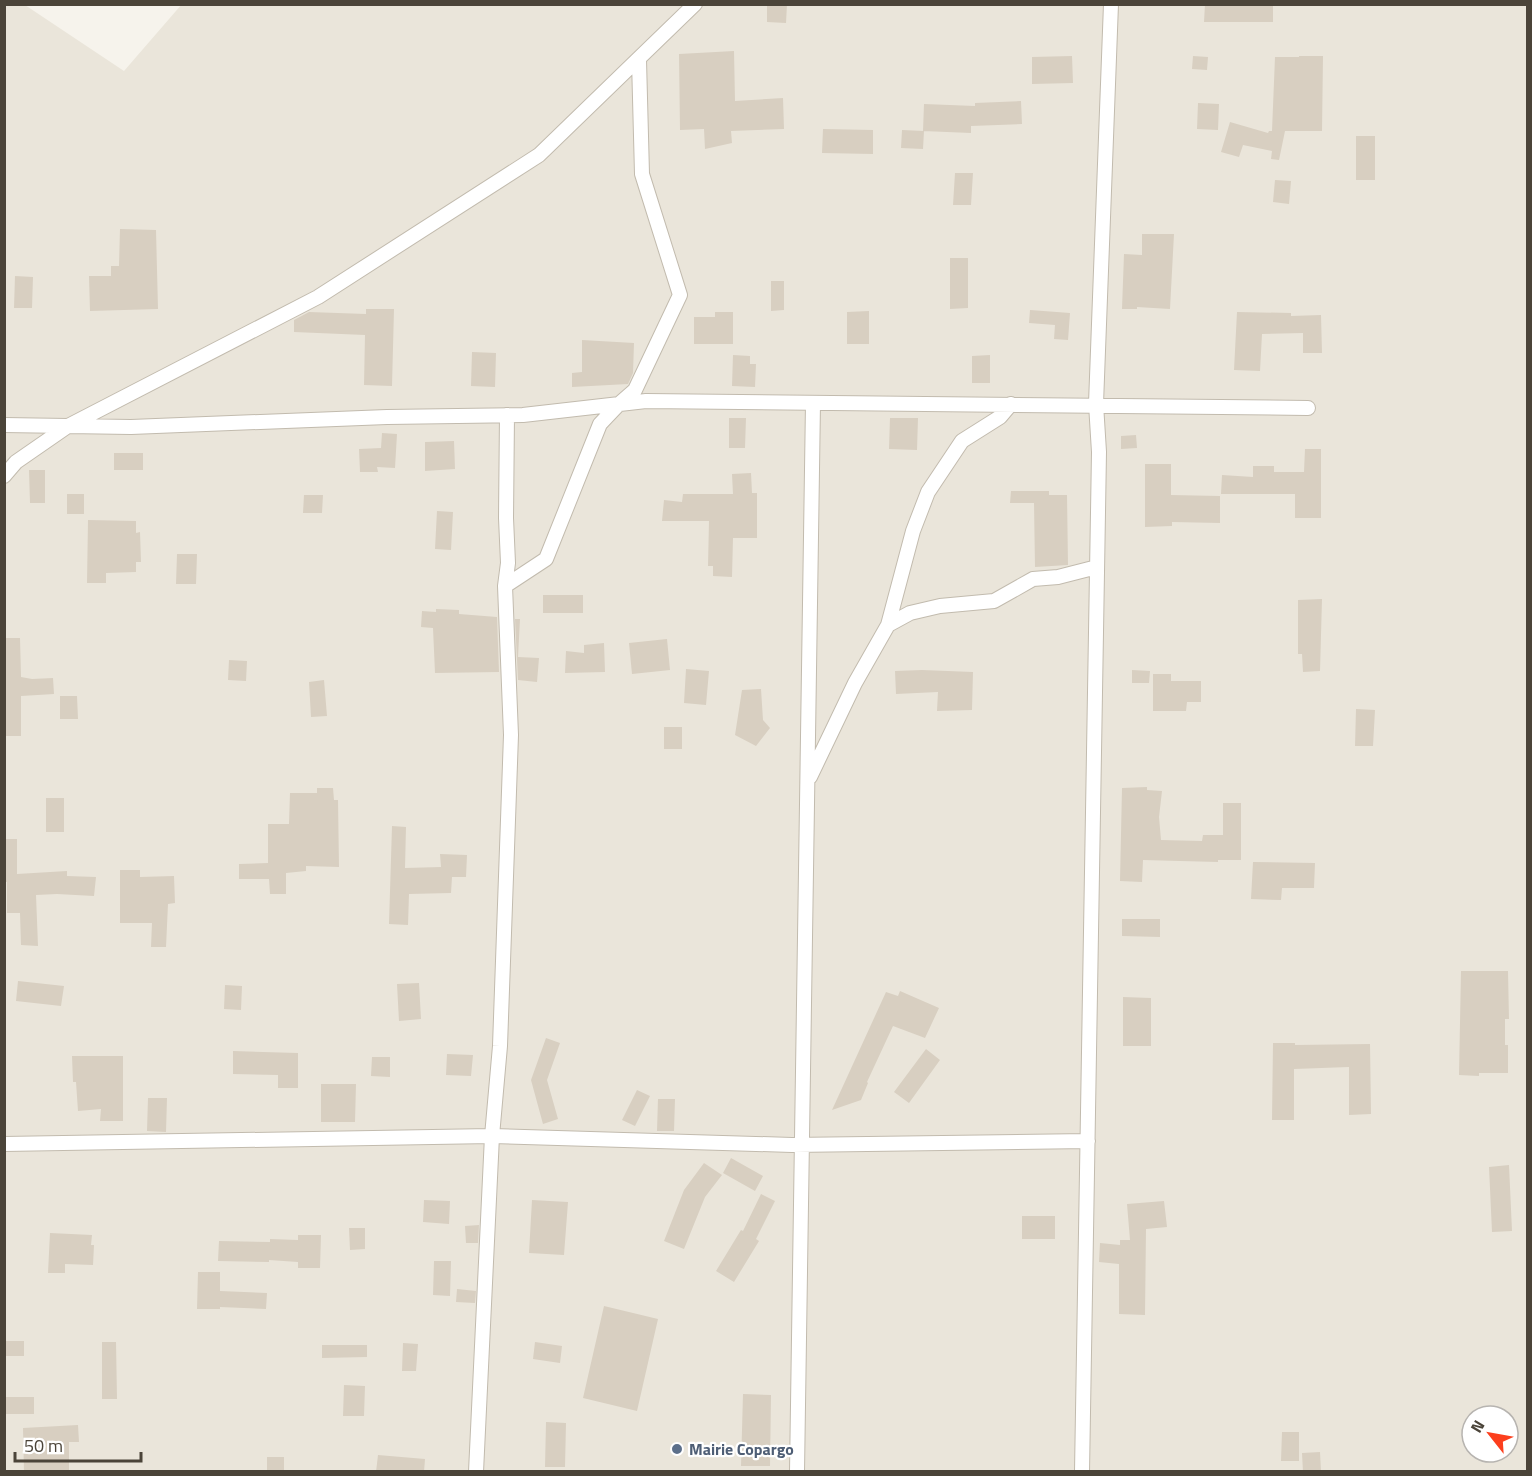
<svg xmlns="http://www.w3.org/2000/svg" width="1532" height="1476" viewBox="0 0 1532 1476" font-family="'Titillium Web',sans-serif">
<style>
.residential{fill:#eae5da;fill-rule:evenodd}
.building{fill:#d8cfc1}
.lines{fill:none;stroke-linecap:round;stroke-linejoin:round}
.street-casing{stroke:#c2bbae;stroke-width:16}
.street{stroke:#fff;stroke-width:14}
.service-dot{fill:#5c6f8a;stroke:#fff;stroke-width:2}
.labels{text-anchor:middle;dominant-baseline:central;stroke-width:4.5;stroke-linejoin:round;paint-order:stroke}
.service-label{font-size:16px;font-weight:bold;fill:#4e5e75;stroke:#fff;text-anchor:start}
</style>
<rect width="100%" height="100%" fill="#f6f3ec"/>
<path class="residential" d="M 182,4 L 1527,5 L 1527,1471 L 5,1472 L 5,5 L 25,5 L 124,71 ZM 1472,1416 L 1508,1416 L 1508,1452 L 1472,1452 Z"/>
<path class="building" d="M 767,4 L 787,4 L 786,23 L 767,22 Z
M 1205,4 L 1273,4 L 1273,22 L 1204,22 Z
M 734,51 L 735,101 L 783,98 L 784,129 L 731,131 L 732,143 L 705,149 L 704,129 L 680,130 L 679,54 Z
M 1072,56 L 1073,83 L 1032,84 L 1032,57 Z
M 1193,56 L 1208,57 L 1207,70 L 1192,69 Z
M 1299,56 L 1323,56 L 1322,131 L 1285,131 L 1279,160 L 1271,159 L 1272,151 L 1243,145 L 1239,157 L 1221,152 L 1230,122 L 1268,133 L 1269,131 L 1272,131 L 1275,57 L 1299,57 Z
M 1021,101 L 1022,124 L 971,126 L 971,133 L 923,131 L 924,104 L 975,106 L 975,103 Z
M 1198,103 L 1219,104 L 1218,130 L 1197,129 Z
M 823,129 L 873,130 L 873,154 L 822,153 Z
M 902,130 L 924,131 L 923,149 L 901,148 Z
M 1356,136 L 1375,136 L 1375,180 L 1356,180 Z
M 955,173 L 973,173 L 971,205 L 953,205 Z
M 1275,180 L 1291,181 L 1289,204 L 1273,202 Z
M 120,229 L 156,230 L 158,309 L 90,311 L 89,276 L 111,276 L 111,266 L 119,266 Z
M 1142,234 L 1174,234 L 1170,309 L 1137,307 L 1137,309 L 1122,309 L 1124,254 L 1142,255 Z
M 950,258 L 968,258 L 968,308 L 950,309 Z
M 15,276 L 33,277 L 32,308 L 14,308 Z
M 771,281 L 784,281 L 784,310 L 771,311 Z
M 366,309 L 394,309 L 392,386 L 364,385 L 365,335 L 294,332 L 294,320 L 309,312 L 366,314 Z
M 1030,310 L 1070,313 L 1068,340 L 1054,339 L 1055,325 L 1029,323 Z
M 869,311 L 869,344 L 847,344 L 847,312 Z
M 715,312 L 733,312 L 733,344 L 694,344 L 694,317 L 715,317 Z
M 1237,312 L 1291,313 L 1291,316 L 1321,315 L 1322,353 L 1303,353 L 1303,333 L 1262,334 L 1260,371 L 1234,370 Z
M 582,340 L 634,343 L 633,373 L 628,384 L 572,387 L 572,373 L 582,372 Z
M 472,352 L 496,353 L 495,387 L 471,386 Z
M 733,355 L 750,356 L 750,364 L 756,364 L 755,387 L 732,386 Z
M 990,355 L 990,383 L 972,383 L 972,356 Z
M 729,418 L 746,418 L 745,448 L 729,448 Z
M 890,418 L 918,418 L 917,450 L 889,449 Z
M 382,433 L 397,434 L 395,468 L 377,467 L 378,472 L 360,472 L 359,449 L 381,448 Z
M 1136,435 L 1137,448 L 1121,449 L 1121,436 Z
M 454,441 L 455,469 L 425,471 L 425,442 Z
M 1305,449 L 1321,449 L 1321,518 L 1295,518 L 1295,494 L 1221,494 L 1222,475 L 1253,477 L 1253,466 L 1274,466 L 1274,472 L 1304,472 Z
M 114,453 L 143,453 L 143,470 L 114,470 Z
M 1145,464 L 1171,464 L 1171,495 L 1220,496 L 1220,523 L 1172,522 L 1172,526 L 1145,527 Z
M 29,470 L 45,470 L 45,503 L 30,503 Z
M 751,473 L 752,493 L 757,493 L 757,538 L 733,538 L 732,577 L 713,576 L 713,566 L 708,566 L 709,521 L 662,521 L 664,500 L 682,502 L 683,494 L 733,494 L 732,474 Z
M 1011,491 L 1049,491 L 1049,495 L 1067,495 L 1068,565 L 1035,567 L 1034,503 L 1010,503 Z
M 67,494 L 84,494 L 84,514 L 67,514 Z
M 304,495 L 323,495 L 322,513 L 303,513 Z
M 437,511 L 453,512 L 451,550 L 435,549 Z
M 88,520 L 136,521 L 136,533 L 140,532 L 141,562 L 136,562 L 136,572 L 106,573 L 106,583 L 87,583 Z
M 177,554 L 197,554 L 196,584 L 176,584 Z
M 543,595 L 583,595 L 583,613 L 543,613 Z
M 1322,599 L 1320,671 L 1303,672 L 1302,654 L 1298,654 L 1298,600 Z
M 436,609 L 459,610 L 459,614 L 497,617 L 499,672 L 435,673 L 433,628 L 421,627 L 422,611 L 436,612 Z
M 515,619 L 520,619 L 518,657 L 539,658 L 537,682 L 518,680 Z
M 5,638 L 20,638 L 21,677 L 32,679 L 53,678 L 54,694 L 21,696 L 21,736 L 4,736 Z
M 667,639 L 670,670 L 632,674 L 629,643 Z
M 604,643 L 605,672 L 565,673 L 566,651 L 584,653 L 584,645 Z
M 229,660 L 247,661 L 246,681 L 228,680 Z
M 686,669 L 709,671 L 706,705 L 684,703 Z
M 922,670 L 973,672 L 972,710 L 937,711 L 938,692 L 896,694 L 895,671 Z
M 1132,670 L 1150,671 L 1149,683 L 1132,683 Z
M 1153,674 L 1171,674 L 1171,681 L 1201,681 L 1201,702 L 1187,702 L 1186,711 L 1153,711 Z
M 324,680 L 327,716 L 311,717 L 309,682 Z
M 761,689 L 763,720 L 770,728 L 756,746 L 735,735 L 742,690 Z
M 60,696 L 77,696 L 78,719 L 60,719 Z
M 1356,709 L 1375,710 L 1373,746 L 1355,746 Z
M 664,727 L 682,727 L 682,749 L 664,749 Z
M 1147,787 L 1147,790 L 1162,791 L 1159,817 L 1161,840 L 1202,841 L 1203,835 L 1223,835 L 1223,803 L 1241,803 L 1241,860 L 1218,860 L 1218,862 L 1143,860 L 1142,882 L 1120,881 L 1122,788 Z
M 317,788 L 333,788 L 334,800 L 338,800 L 339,867 L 306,866 L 306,871 L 286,873 L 286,894 L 270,894 L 269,879 L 239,879 L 239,864 L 268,863 L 268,824 L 289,824 L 290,793 L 317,793 Z
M 46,798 L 64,798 L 64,832 L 46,832 Z
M 392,826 L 406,827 L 405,868 L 441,867 L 440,854 L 467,855 L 466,877 L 452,877 L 451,893 L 409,894 L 408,925 L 389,924 Z
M 4,839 L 17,839 L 17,874 L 67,871 L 67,876 L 96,877 L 94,896 L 57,894 L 36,895 L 38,946 L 21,945 L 20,913 L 7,913 L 7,882 L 4,882 Z
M 1253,862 L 1315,863 L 1314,888 L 1282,888 L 1281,900 L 1251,899 Z
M 120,870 L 140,870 L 140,877 L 174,876 L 175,903 L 168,904 L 166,947 L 151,947 L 152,923 L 120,923 Z
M 1122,919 L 1160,919 L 1160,937 L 1122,936 Z
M 1461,971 L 1508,971 L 1509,1019 L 1505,1019 L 1505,1045 L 1508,1045 L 1508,1073 L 1479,1073 L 1479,1076 L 1459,1075 Z
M 18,981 L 64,986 L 61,1006 L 16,1001 Z
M 419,983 L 421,1019 L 399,1021 L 397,984 Z
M 225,985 L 242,986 L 241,1010 L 224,1009 Z
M 900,991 L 939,1008 L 925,1038 L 893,1026 L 867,1082 L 868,1083 L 861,1100 L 832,1110 L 886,992 L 898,996 Z
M 1123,997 L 1151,998 L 1151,1046 L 1123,1046 Z
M 546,1038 L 560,1043 L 547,1080 L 558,1119 L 543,1124 L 531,1080 Z
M 1273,1043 L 1295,1043 L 1295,1045 L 1370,1044 L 1371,1114 L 1349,1115 L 1349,1067 L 1294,1069 L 1294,1120 L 1272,1120 Z
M 926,1049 L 940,1060 L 909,1103 L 894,1092 Z
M 233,1051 L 298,1053 L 298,1088 L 278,1088 L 278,1075 L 233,1074 Z
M 447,1054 L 473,1055 L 471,1076 L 446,1075 Z
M 72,1056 L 123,1056 L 123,1121 L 100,1121 L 101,1109 L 78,1111 L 76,1082 L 73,1082 Z
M 372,1057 L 390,1057 L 390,1077 L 371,1076 Z
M 321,1084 L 356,1084 L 355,1122 L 321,1122 Z
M 637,1090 L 650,1096 L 635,1126 L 622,1120 Z
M 148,1098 L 167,1098 L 166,1132 L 147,1131 Z
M 658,1099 L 675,1099 L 674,1131 L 657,1131 Z
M 731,1158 L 763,1176 L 755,1191 L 723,1173 Z
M 704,1163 L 722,1175 L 705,1197 L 684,1249 L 664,1241 L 684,1190 Z
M 1509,1165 L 1512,1231 L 1492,1232 L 1489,1167 Z
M 761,1194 L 775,1201 L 756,1239 L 759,1241 L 734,1282 L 716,1271 L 741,1230 L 743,1231 Z
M 424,1200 L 450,1201 L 449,1224 L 423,1222 Z
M 532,1200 L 568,1202 L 564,1255 L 529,1253 Z
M 1164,1201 L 1167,1227 L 1146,1229 L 1145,1315 L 1119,1314 L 1119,1264 L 1099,1262 L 1100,1243 L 1120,1245 L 1120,1240 L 1130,1240 L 1127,1204 Z
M 1022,1216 L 1055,1216 L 1055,1239 L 1022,1239 Z
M 479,1225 L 478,1243 L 466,1243 L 465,1226 Z
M 349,1228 L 365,1228 L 365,1249 L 350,1250 Z
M 50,1233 L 92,1235 L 91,1245 L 94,1245 L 93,1265 L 65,1264 L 65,1273 L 48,1273 Z
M 298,1235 L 321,1235 L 320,1268 L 298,1268 L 298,1262 L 269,1260 L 269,1262 L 218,1261 L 219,1241 L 270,1242 L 270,1239 L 298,1240 Z
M 434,1261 L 451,1261 L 450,1296 L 433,1295 Z
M 198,1272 L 220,1272 L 220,1291 L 267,1293 L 266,1309 L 220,1307 L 220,1309 L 197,1309 Z
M 457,1289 L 476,1291 L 475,1303 L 456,1302 Z
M 604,1306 L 658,1319 L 637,1411 L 583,1398 Z
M 4,1341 L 24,1341 L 24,1356 L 4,1356 Z
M 102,1342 L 116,1342 L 117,1399 L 102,1399 Z
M 535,1342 L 562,1346 L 560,1363 L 533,1359 Z
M 403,1343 L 418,1344 L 416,1371 L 402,1371 Z
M 322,1345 L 367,1345 L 367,1357 L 322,1358 Z
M 344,1385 L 365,1386 L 364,1416 L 343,1416 Z
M 743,1394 L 771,1395 L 770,1466 L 741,1466 Z
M 4,1397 L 34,1397 L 34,1414 L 4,1414 Z
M 546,1422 L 566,1423 L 565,1467 L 545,1467 Z
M 78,1425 L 79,1442 L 69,1442 L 69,1472 L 24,1472 L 23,1428 Z
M 1282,1432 L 1299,1432 L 1299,1461 L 1281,1461 Z
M 1320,1452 L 1321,1472 L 1303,1472 L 1302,1453 Z
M 378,1455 L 425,1459 L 424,1472 L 376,1472 Z
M 267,1457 L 284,1457 L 284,1472 L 267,1472 Z"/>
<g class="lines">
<defs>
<path id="street" d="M 4,425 L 131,427 L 387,417 L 523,415 L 646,401 L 1308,408
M 4,476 L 16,462 L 68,426 L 318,297 L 539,155 L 695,4
M 505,586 L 508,563 L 506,518 L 507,415
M 888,625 L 910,613 L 940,606 L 994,601 L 1033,579 L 1058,577 L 1097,567
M 810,777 L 855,683 L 888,625 L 913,531 L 928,492 L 962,441 L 1000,417 L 1011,404
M 4,1144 L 492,1136 L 792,1145 L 1088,1141
M 476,1472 L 492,1136 L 500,1046 L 511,735 L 505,586 L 546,559 L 600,424 L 619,404 L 635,390 L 680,295 L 642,174 L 639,60
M 797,1472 L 813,403
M 1082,1472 L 1099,452 L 1096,404 L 1111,4"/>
</defs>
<use href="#street" class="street-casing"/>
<use href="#street" class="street"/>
</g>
<circle class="service-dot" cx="677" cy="1449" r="6"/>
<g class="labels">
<g class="service-label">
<text x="689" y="1449">Mairie Copargo</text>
</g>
</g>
<rect width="1532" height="1476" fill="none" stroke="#4b4439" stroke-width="12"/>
<g transform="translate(1490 1434) rotate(301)"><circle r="28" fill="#ffffff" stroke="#b7b4b0" stroke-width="1.5"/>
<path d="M0-4.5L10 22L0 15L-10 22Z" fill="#fc3f1d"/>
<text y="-9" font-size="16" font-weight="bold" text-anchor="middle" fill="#4b4439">N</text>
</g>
<path d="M15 1452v9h126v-9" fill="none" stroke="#4b4439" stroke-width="3"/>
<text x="24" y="1452" font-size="18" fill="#4b4439" stroke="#ffffff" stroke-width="4.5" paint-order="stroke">50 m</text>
</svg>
